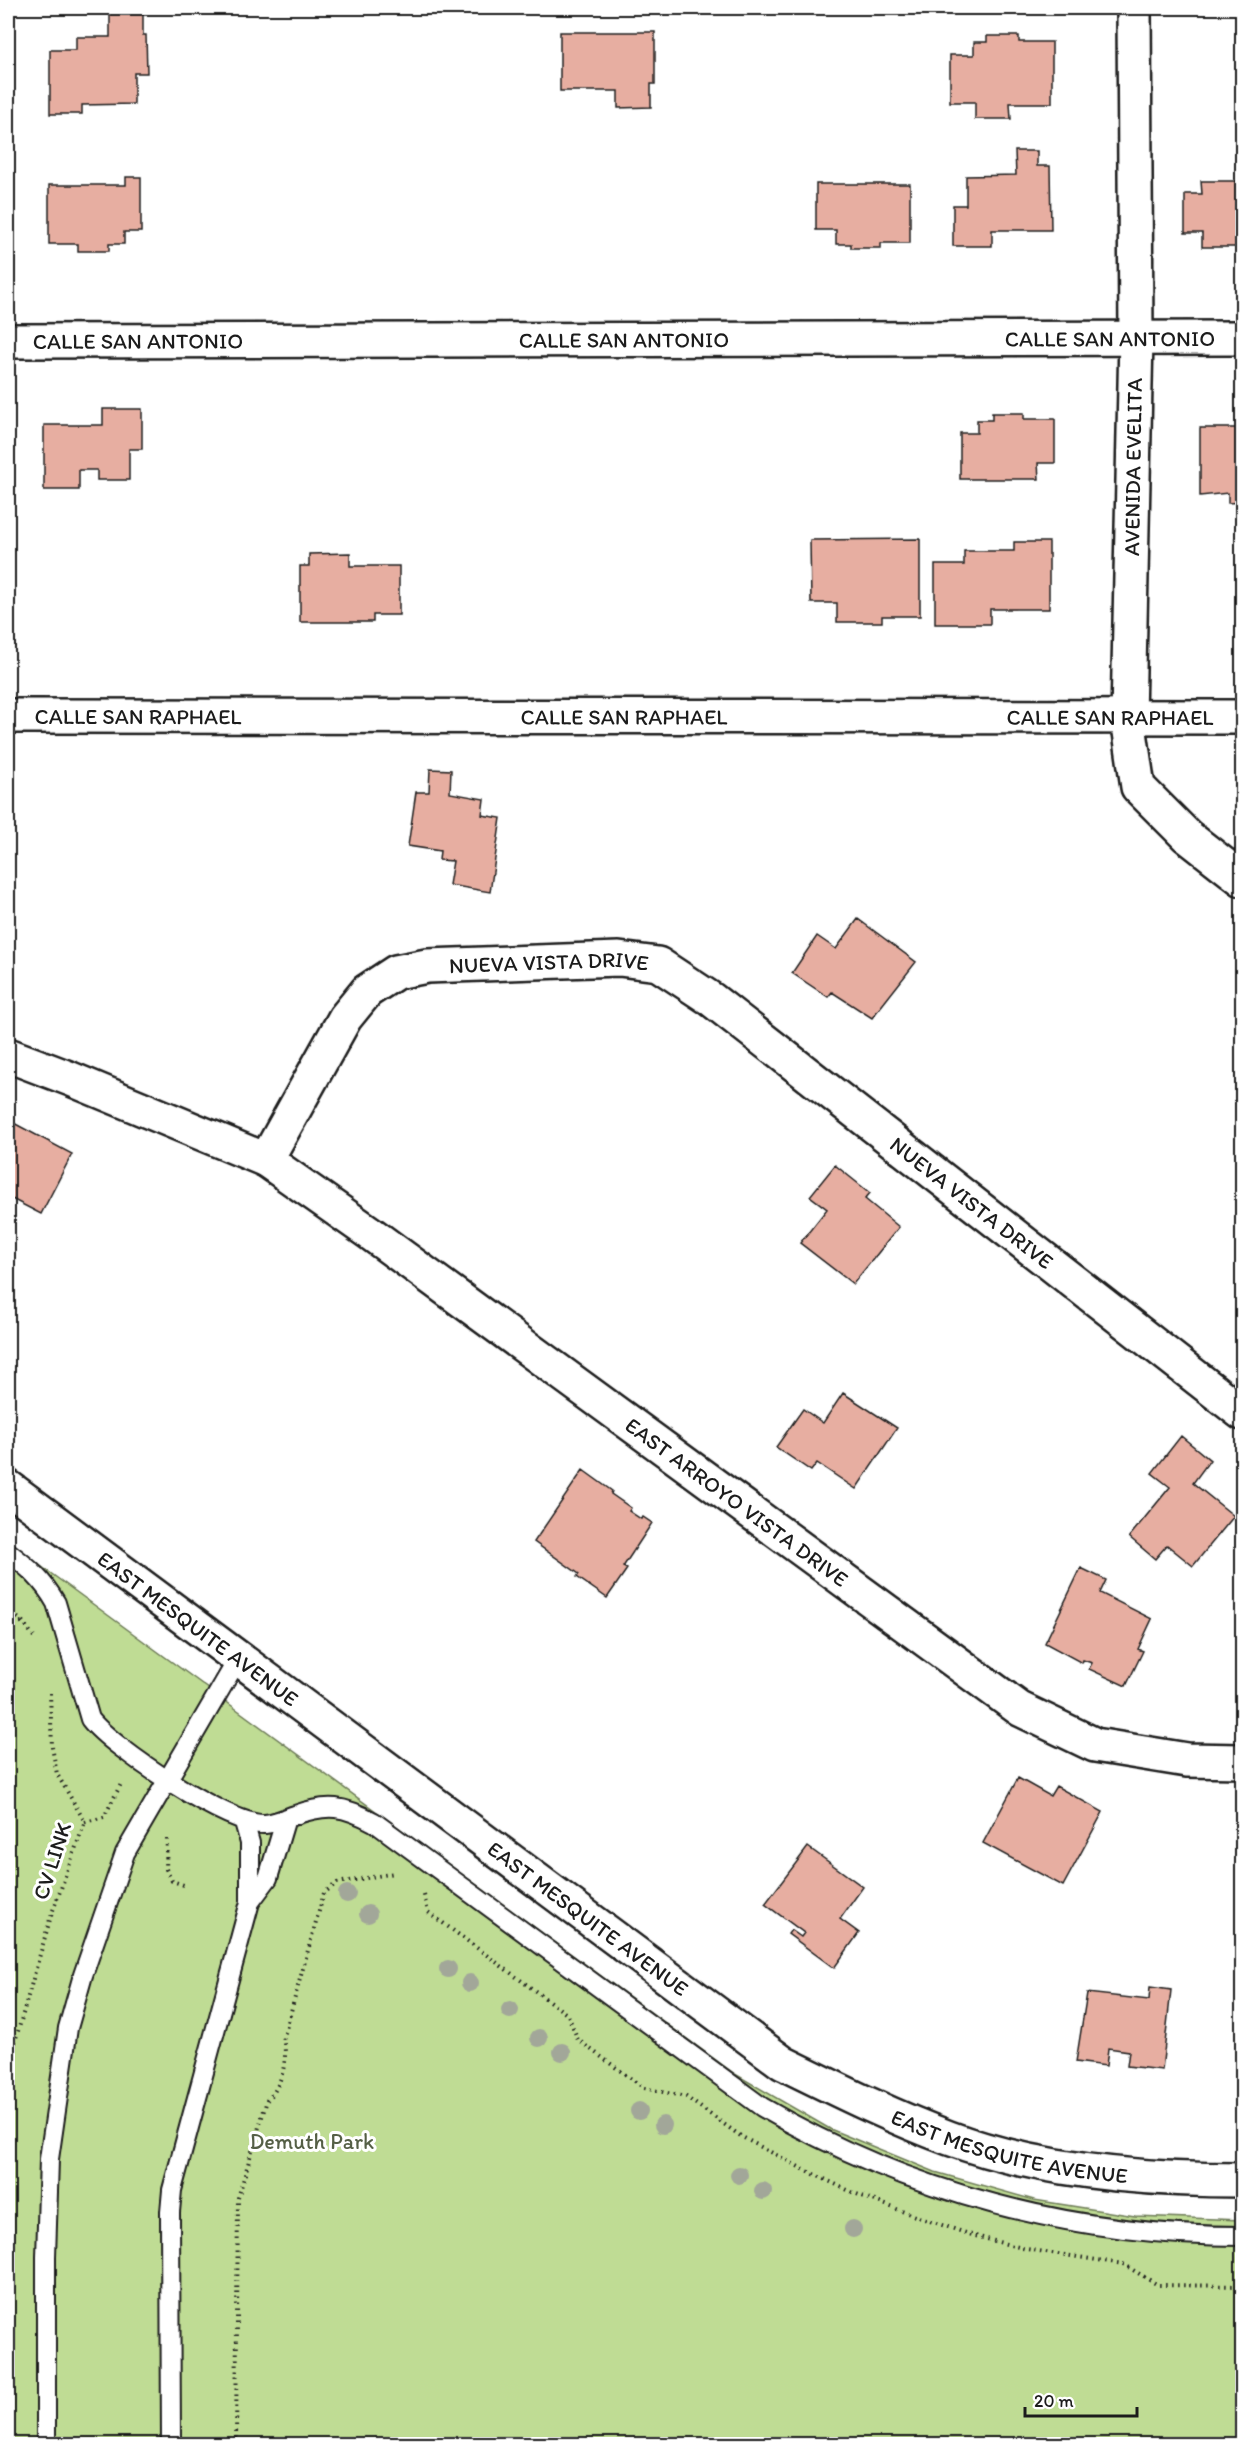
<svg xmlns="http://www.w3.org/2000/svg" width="1250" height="2452" viewBox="0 0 1250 2452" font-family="Itim,sans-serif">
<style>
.green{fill:#bfdc94;stroke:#6e7c58;stroke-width:1.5}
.building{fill:#e7aea1;stroke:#1c1c1c;stroke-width:1.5}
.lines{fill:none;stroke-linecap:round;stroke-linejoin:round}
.lane-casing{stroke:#1c1c1c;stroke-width:22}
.street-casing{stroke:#1c1c1c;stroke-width:38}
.secondary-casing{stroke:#1c1c1c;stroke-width:38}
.path{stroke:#1c1c1c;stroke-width:4;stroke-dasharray:1.5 4.5;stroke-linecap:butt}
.lane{stroke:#fff;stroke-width:18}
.street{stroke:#fff;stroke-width:33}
.secondary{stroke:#fff;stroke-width:33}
.tree{fill:#a2a799}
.labels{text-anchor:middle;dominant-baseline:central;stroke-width:6;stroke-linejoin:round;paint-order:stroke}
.street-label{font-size:22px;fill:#1c1c1c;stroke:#fff}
.park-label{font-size:22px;fill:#555f46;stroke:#fff}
</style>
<rect width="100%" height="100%" fill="#fff"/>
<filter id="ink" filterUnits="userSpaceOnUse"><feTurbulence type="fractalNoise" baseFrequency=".0167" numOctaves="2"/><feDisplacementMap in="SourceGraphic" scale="12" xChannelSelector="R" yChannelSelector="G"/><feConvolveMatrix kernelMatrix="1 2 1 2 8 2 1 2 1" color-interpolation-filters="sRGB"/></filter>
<g filter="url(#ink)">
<path class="green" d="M 8,1542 L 735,2074 L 830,2129 L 935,2172 L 1034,2200 L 1135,2216 L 1242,2220 L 1242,2444 L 8,2444 Z"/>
<path class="building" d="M 110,8 L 143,8 L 143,35 L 146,35 L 147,73 L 134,73 L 134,104 L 82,105 L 82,114 L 50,114 L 50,50 L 76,50 L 76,37 L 110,37 Z
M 560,32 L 655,32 L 655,84 L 651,84 L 651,107 L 618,108 L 618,91 L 560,91 Z
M 987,36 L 1019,36 L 1019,42 L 1052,42 L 1052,103 L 1010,103 L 1011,119 L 975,119 L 975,102 L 950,102 L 950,55 L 974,55 L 974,42 L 987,42 Z
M 1015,151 L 1037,151 L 1037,166 L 1050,166 L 1051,230 L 992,230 L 992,246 L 953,246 L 953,205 L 966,205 L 966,176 L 1016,175 Z
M 1238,173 L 1242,173 L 1242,247 L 1202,247 L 1202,233 L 1185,233 L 1185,194 L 1202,194 L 1201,181 L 1238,181 Z
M 126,177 L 141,177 L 141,232 L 124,232 L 124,244 L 109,244 L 109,251 L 78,251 L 78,244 L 49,244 L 49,185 L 126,185 Z
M 816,184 L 910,184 L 910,243 L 881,243 L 881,248 L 851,248 L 851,244 L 836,244 L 836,230 L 816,230 Z
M 103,409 L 142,409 L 142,449 L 129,449 L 129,480 L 97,480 L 97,470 L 79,470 L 79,490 L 44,490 L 44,425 L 103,425 Z
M 992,413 L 1024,413 L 1024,419 L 1055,419 L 1055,463 L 1038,463 L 1039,479 L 960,479 L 960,433 L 977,433 L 977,420 L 992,420 Z
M 1200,428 L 1242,428 L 1242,502 L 1228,503 L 1228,493 L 1200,496 Z
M 920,539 L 920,616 L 882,616 L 882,622 L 837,622 L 837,603 L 811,603 L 810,540 Z
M 1014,542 L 1049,542 L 1049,609 L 990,609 L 990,624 L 935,624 L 935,565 L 964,565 L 964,551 L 1014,551 Z
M 350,553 L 350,566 L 399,566 L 399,615 L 373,615 L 373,622 L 300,622 L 300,566 L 309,566 L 309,554 Z
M 430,769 L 451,770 L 450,793 L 484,799 L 482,815 L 501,818 L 490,892 L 449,885 L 453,861 L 439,860 L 440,851 L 408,846 L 416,792 L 429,792 Z
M 858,919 L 916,962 L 872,1018 L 832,992 L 828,997 L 792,973 L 817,936 L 836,949 Z
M 8,1120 L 72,1154 L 41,1214 L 8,1197 Z
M 835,1165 L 870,1193 L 865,1199 L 899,1227 L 853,1284 L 800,1243 L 827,1209 L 810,1196 Z
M 843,1393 L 897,1428 L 856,1489 L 817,1463 L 811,1471 L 776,1447 L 803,1409 L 823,1423 Z
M 1181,1436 L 1210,1460 L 1193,1483 L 1234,1516 L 1193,1566 L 1167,1545 L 1155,1559 L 1129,1537 L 1170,1487 L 1152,1473 Z
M 583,1470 L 612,1491 L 611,1494 L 631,1508 L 629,1511 L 641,1519 L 643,1517 L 652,1523 L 623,1567 L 627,1569 L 607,1598 L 577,1577 L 579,1574 L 534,1542 Z
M 1081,1568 L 1106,1580 L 1100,1593 L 1152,1619 L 1138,1649 L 1143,1651 L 1126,1686 L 1089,1669 L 1092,1663 L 1083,1660 L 1082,1663 L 1045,1643 Z
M 1018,1778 L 1050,1796 L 1056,1786 L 1103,1812 L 1063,1886 L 983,1843 Z
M 808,1847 L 863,1887 L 840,1919 L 859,1933 L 834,1968 L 788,1934 L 791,1930 L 801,1937 L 804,1933 L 765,1904 Z
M 1150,1987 L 1171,1990 L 1162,2070 L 1127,2066 L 1129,2051 L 1108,2048 L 1106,2066 L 1076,2062 L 1087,1993 L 1149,2000 Z"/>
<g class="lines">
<defs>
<path id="lane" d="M 8,1552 C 28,1567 43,1580 56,1603 L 90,1719 C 112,1748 229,1826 265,1824 C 275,1823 286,1818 295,1815 C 328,1803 344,1806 374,1822 L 762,2107 C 909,2193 1073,2236 1242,2236
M 250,1902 L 268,1878 L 286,1818
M 46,2444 L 46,2257 L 49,2159 L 68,2028 L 83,1975 L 125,1853 L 238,1659
M 171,2444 L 170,2212 L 172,2190 L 250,1902 L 250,1843 L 244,1822"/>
<g id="street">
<path d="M 1134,8 L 1136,337 L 1128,718 L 1138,787 L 1187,836 L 1242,879"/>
<path id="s1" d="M 8,341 L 1242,338"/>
<path id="s2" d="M 8,716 L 1242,717"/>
<path id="s3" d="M 8,1055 L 71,1079 L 266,1160 L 345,1018 L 367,991 L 396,972 L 427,966 L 619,959 L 658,964 L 711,999 L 1242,1413"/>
<path id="s4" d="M 266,1160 L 370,1233 L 1020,1709 L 1095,1745 L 1187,1760 L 1242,1761"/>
</g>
<g id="secondary">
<path id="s5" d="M 8,1487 L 783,2063 C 838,2090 892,2117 949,2138 C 1040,2172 1146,2180 1242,2180"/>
</g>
</defs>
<use href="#lane" class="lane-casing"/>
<use href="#street" class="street-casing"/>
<use href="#secondary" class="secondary-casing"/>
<path class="path" d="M 8,1610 L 23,1622 L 34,1637
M 8,1623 L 22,1622
M 50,1693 L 52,1747 L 57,1774 L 85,1822
M 85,1822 L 104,1817 L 122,1782
M 167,1839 L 166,1869 L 172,1881 L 184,1885
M 424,1895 L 428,1912 L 568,2015 L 578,2040 L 644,2088 L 686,2097 L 742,2137 L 803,2169 L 854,2193 L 915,2216 L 975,2236 L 1026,2249 L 1123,2264 L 1158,2285 L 1242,2286
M 8,2066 L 51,1916 L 85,1822
M 236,2444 L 238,2198 L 267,2100 C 281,2088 289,2058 283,2040 L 324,1893 L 337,1883 L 395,1873"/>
<use href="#lane" class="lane"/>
<use href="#street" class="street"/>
<use href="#secondary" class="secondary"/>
</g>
<g class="tree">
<circle cx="347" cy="1894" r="9"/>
<circle cx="368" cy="1914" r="9"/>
<circle cx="448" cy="1969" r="9"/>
<circle cx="470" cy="1983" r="9"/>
<circle cx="510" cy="2010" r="9"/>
<circle cx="539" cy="2038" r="9"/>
<circle cx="562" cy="2052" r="9"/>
<circle cx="639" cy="2111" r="9"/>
<circle cx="663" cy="2125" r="9"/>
<circle cx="739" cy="2175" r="9"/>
<circle cx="763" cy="2191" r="9"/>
<circle cx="853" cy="2229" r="9"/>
</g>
</g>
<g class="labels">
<g class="street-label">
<text stroke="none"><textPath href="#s1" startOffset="1102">CALLE SAN ANTONIO</textPath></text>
<text stroke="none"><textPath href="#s1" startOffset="616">CALLE SAN ANTONIO</textPath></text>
<text stroke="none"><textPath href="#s1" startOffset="130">CALLE SAN ANTONIO</textPath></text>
<text transform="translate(1133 467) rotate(-89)">AVENIDA EVELITA</text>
<text stroke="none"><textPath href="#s2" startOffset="130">CALLE SAN RAPHAEL</textPath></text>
<text stroke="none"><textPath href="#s2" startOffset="616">CALLE SAN RAPHAEL</textPath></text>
<text stroke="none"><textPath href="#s2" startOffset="1102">CALLE SAN RAPHAEL</textPath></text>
<text stroke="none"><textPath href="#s3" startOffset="664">NUEVA VISTA DRIVE</textPath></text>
<text stroke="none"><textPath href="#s3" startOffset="1168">NUEVA VISTA DRIVE</textPath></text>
<text stroke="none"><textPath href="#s4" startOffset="582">EAST ARROYO VISTA DRIVE</textPath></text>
<text stroke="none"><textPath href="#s5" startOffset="237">EAST MESQUITE AVENUE</textPath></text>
<text transform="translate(52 1861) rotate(-72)">CV LINK</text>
<text stroke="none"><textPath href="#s5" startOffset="723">EAST MESQUITE AVENUE</textPath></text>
<text stroke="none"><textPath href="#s5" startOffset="1209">EAST MESQUITE AVENUE</textPath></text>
</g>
<g class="park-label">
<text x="312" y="2141">Demuth Park</text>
</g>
</g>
<rect width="1250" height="2452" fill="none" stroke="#fff" stroke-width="30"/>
<rect x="15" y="15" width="1220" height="2422" fill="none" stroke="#1c1c1c" stroke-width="2" filter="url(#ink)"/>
<path d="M1025 2407v9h112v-9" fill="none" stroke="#1c1c1c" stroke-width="3"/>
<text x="1034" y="2407" font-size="18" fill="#1c1c1c" stroke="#ffffff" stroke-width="4.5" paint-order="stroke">20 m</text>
</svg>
